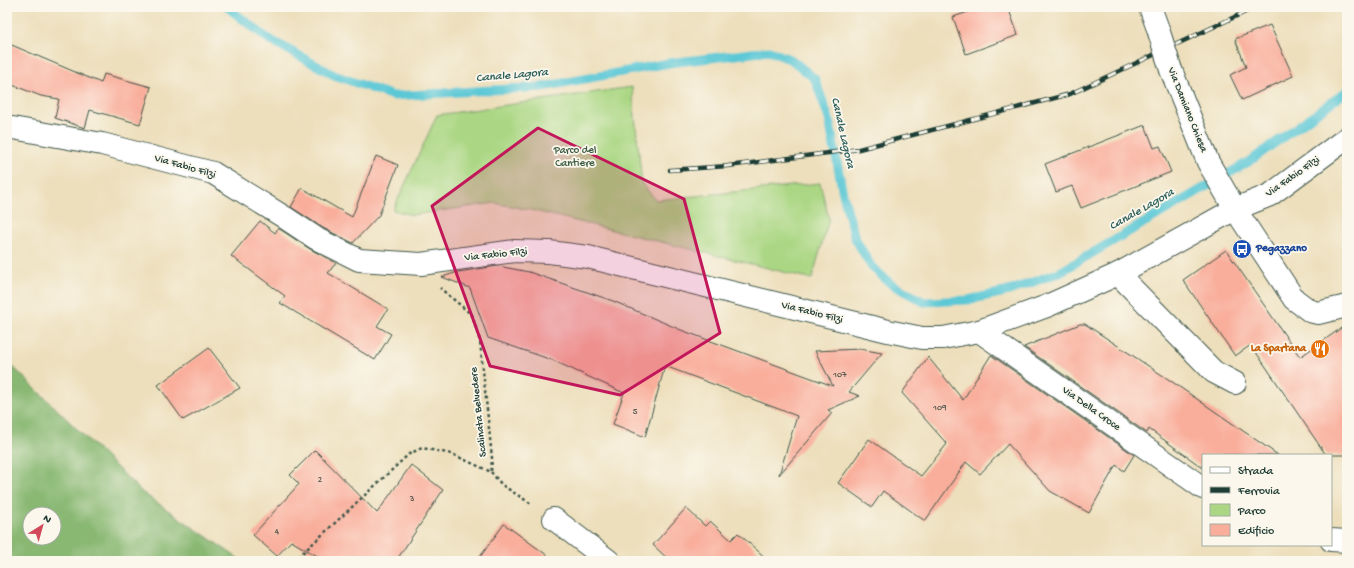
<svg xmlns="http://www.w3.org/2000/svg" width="1354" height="568" viewBox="0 0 1354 568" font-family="'Gochi Hand',sans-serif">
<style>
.green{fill:#abd784;stroke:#658a5c}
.forest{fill:#88b872;stroke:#547a53;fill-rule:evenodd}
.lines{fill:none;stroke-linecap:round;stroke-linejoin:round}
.stream{stroke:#5cc8d6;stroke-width:9}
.building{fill:#f9ae9b}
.minor-casing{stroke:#3e5548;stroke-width:24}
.tertiary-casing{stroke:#3e5548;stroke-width:24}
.path{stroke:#3e5548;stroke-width:2.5;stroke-dasharray:3 3;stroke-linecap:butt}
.minor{stroke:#fff;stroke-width:22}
.tertiary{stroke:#fff;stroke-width:22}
.rail-casing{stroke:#1f3d34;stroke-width:4.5}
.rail{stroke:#fbf7ec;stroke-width:3;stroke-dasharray:9;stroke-linecap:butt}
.minor-bridge-casing{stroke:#3e5548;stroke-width:24;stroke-linecap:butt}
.minor-bridge{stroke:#fff;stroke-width:22}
.marked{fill:#c2185b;fill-opacity:0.2;stroke:#c2185b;stroke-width:3;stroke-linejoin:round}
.labels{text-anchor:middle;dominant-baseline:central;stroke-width:3.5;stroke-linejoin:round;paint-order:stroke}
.number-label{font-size:9px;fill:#56594e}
.street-label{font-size:11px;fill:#1f3d34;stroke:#fbf7ec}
.park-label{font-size:11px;fill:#3b5c44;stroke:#fbf7ec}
.transit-label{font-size:11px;font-weight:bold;fill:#164399;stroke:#fbf7ec;text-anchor:start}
.food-label{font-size:11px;font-weight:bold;fill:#c56008;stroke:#fbf7ec;text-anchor:end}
.water-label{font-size:12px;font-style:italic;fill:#2e605c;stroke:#fbf7ec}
</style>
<rect width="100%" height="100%" fill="#fbf7ec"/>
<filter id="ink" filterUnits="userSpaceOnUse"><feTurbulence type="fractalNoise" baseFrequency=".025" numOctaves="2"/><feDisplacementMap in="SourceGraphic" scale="8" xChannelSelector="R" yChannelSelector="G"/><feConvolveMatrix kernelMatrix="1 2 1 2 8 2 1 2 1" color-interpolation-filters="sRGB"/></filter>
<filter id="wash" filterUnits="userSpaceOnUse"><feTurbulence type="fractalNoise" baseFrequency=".012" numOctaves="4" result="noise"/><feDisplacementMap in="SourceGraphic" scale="16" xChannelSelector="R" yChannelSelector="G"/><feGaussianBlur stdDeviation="0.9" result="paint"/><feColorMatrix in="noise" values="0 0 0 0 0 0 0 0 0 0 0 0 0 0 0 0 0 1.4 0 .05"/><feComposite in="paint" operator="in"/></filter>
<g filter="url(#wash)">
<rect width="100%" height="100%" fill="#eddfbc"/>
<path class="green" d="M 632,87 L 642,184 L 656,200 L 820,183 L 829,219 L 812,279 L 531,210 L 495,203 L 412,215 L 393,210 L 437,115 Z"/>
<path class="forest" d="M 7,361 L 143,493 L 242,561 L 7,561 ZM 30,514 L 54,514 L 54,538 L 30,538 Z"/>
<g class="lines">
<path class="stream" d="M 227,7 L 267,38 L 334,75 L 393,96 L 542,87 L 669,63 L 769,51 L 792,60 L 815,79 L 829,119 L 843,194 L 855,238 L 871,266 L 891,284 L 924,302 L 968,300 L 1009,291 L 1060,272 L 1250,161 L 1347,91"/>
</g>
<g id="blocks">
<path class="building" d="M 983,7 L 1008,7 L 1018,35 L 966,54 L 953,17 Z
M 1270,25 L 1293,76 L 1242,100 L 1230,75 L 1246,67 L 1235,39 Z
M 7,43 L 101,83 L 104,74 L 151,87 L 140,124 L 90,110 L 85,128 L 55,118 L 59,99 L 41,96 L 7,83 Z
M 1145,125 L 1154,148 L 1160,146 L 1171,172 L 1081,208 L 1072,186 L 1056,192 L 1045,164 Z
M 376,156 L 398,165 L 379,215 L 353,243 L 323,228 L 291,207 L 302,188 L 352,217 Z
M 260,221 L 275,233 L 278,228 L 310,249 L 336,263 L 328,273 L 388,309 L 377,326 L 391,334 L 375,360 L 280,303 L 285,296 L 231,256 Z
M 1226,250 L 1300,357 L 1347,324 L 1347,455 L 1326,455 L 1251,345 L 1235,356 L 1183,280 Z
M 498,266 L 529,272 L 613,301 L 681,330 L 833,386 L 815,351 L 860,349 L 882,353 L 849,392 L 860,396 L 828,410 L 832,413 L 779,475 L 797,416 L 665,366 L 645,437 L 613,424 L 624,393 L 552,360 L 488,338 L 470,288 L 442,277 L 458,272 Z
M 1080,324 L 1085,324 L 1168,379 L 1278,455 L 1203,455 L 1203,468 L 1149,429 L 1147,433 L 1024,347 Z
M 209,348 L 240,388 L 183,420 L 158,385 Z
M 991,355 L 1134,455 L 1124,471 L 1116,465 L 1089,513 L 1050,491 L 1008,444 L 980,474 L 966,462 L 925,521 L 883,491 L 872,507 L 838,483 L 869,439 L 921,476 L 947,444 L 902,393 L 928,357 L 963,400 Z
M 315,450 L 377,513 L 411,465 L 443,490 L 396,561 L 326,561 L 291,541 L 277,556 L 253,535 L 299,484 L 290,475 Z
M 686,508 L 705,526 L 710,521 L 731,540 L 738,533 L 769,561 L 670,561 L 653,545 Z
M 504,524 L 555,561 L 477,561 Z"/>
</g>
</g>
<g filter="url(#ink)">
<use href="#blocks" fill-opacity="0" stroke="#3e5548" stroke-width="1"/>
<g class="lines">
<defs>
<path id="minor" d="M 1150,7 L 1158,29
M 1171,70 L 1208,162 L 1235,209 L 1294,299 L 1310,311 L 1318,313 L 1347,306
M 1118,274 L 1214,372 L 1235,383
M 979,331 L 1203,488
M 554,519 L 609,561
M 1331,540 L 1347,541"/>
<path id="tertiary" d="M 7,127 L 102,144 L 213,173 L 284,217 L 317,239 L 359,260 L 421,264 L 515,251 L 549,252 L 588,257 L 888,331 L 922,338 L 943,338 L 979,331 L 1047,306 L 1118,274 L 1235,209 L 1270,195 L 1347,138"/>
</defs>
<use href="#minor" class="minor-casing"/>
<use href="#tertiary" class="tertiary-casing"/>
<path class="path" d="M 491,472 L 502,485 L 533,505
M 225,561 L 227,558 L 264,561
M 294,561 L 409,454 L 422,448 L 452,454 L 491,472 L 492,458 L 480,341 L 472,315 L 440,288"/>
<use href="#minor" class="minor"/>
<use href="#tertiary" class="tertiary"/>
<defs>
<path id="rail" d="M 670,170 L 728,166 L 859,149 L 1070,94 L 1256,7"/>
</defs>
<use href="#rail" class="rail-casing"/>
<use href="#rail" class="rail"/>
<defs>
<path id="minor-bridge" d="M 1158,29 L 1171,70"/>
</defs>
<use href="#minor-bridge" class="minor-bridge-casing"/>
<use href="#minor-bridge" class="minor-bridge"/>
</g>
</g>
<path class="marked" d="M 538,128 L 684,199 L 720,333 L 620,395 L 490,366 L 432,206 Z"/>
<defs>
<symbol id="bus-disc" viewBox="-11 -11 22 22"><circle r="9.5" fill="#1a4fb4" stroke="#fbf7ec"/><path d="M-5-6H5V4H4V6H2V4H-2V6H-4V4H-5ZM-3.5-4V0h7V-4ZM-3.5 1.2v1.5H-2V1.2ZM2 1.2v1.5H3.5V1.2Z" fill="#fff"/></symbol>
<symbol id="restaurant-disc" viewBox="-11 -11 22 22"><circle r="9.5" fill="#e8710a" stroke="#fbf7ec"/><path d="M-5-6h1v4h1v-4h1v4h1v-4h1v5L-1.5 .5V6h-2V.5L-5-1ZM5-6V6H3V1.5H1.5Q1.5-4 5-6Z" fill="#fff"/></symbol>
</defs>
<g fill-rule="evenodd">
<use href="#bus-disc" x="1231" y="238" width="22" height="22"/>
<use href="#restaurant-disc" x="1309" y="338" width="22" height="22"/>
</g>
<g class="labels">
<g class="number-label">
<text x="840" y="375">107</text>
<text x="940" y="408">109</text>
<text x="635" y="412">5</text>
<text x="320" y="480">2</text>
<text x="412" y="499">3</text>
<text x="277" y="532">4</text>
</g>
<g class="street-label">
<text transform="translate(1187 110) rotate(68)">Via Damiano Chiesa</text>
<text transform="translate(185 167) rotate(16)">Via Fabio Filzi</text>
<text transform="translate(1293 177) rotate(-35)">Via Fabio Filzi</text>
<text transform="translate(496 255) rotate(-6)">Via Fabio Filzi</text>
<text transform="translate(812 313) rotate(14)">Via Fabio Filzi</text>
<text transform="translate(1091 409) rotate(35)">Via Della Croce</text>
<text transform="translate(479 412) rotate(-96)">Scalinata Belvedere</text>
</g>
<g class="park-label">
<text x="575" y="151">Parco del<tspan x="575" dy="13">Cantiere</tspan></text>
</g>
<g class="transit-label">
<text x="1256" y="249">Pegazzano</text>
</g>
<g class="food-label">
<text x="1306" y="349">La Spartana</text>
</g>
<g class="water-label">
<text transform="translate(512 76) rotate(-5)">Canale Lagora</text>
<text transform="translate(842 133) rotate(77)">Canale Lagora</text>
<text transform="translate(1142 210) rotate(-30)">Canale Lagora</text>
</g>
</g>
<rect width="1354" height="568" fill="none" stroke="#fbf7ec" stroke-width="24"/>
<rect x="1202" y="454" width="130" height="92" fill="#fbf7ec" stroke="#a3ada2"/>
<rect x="1210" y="467" width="20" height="6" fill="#ffffff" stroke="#a3ada2"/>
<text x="1238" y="474" font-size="12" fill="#1f3d34">Strada</text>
<rect x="1210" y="487" width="20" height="6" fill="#1f3d34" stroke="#a3ada2"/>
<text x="1238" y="494" font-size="12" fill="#1f3d34">Ferrovia</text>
<rect x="1210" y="504" width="20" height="12" fill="#abd784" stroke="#a3ada2"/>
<text x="1238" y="514" font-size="12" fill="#1f3d34">Parco</text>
<rect x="1210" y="524" width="20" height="12" fill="#f9ae9b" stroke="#a3ada2"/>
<text x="1238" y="534" font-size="12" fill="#1f3d34">Edificio</text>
<g transform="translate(42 526) rotate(37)"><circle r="19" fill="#fbf7ec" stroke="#a3ada2"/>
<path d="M0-3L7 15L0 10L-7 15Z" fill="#d1495b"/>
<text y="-6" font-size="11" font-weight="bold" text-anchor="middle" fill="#1f3d34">N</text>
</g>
</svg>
